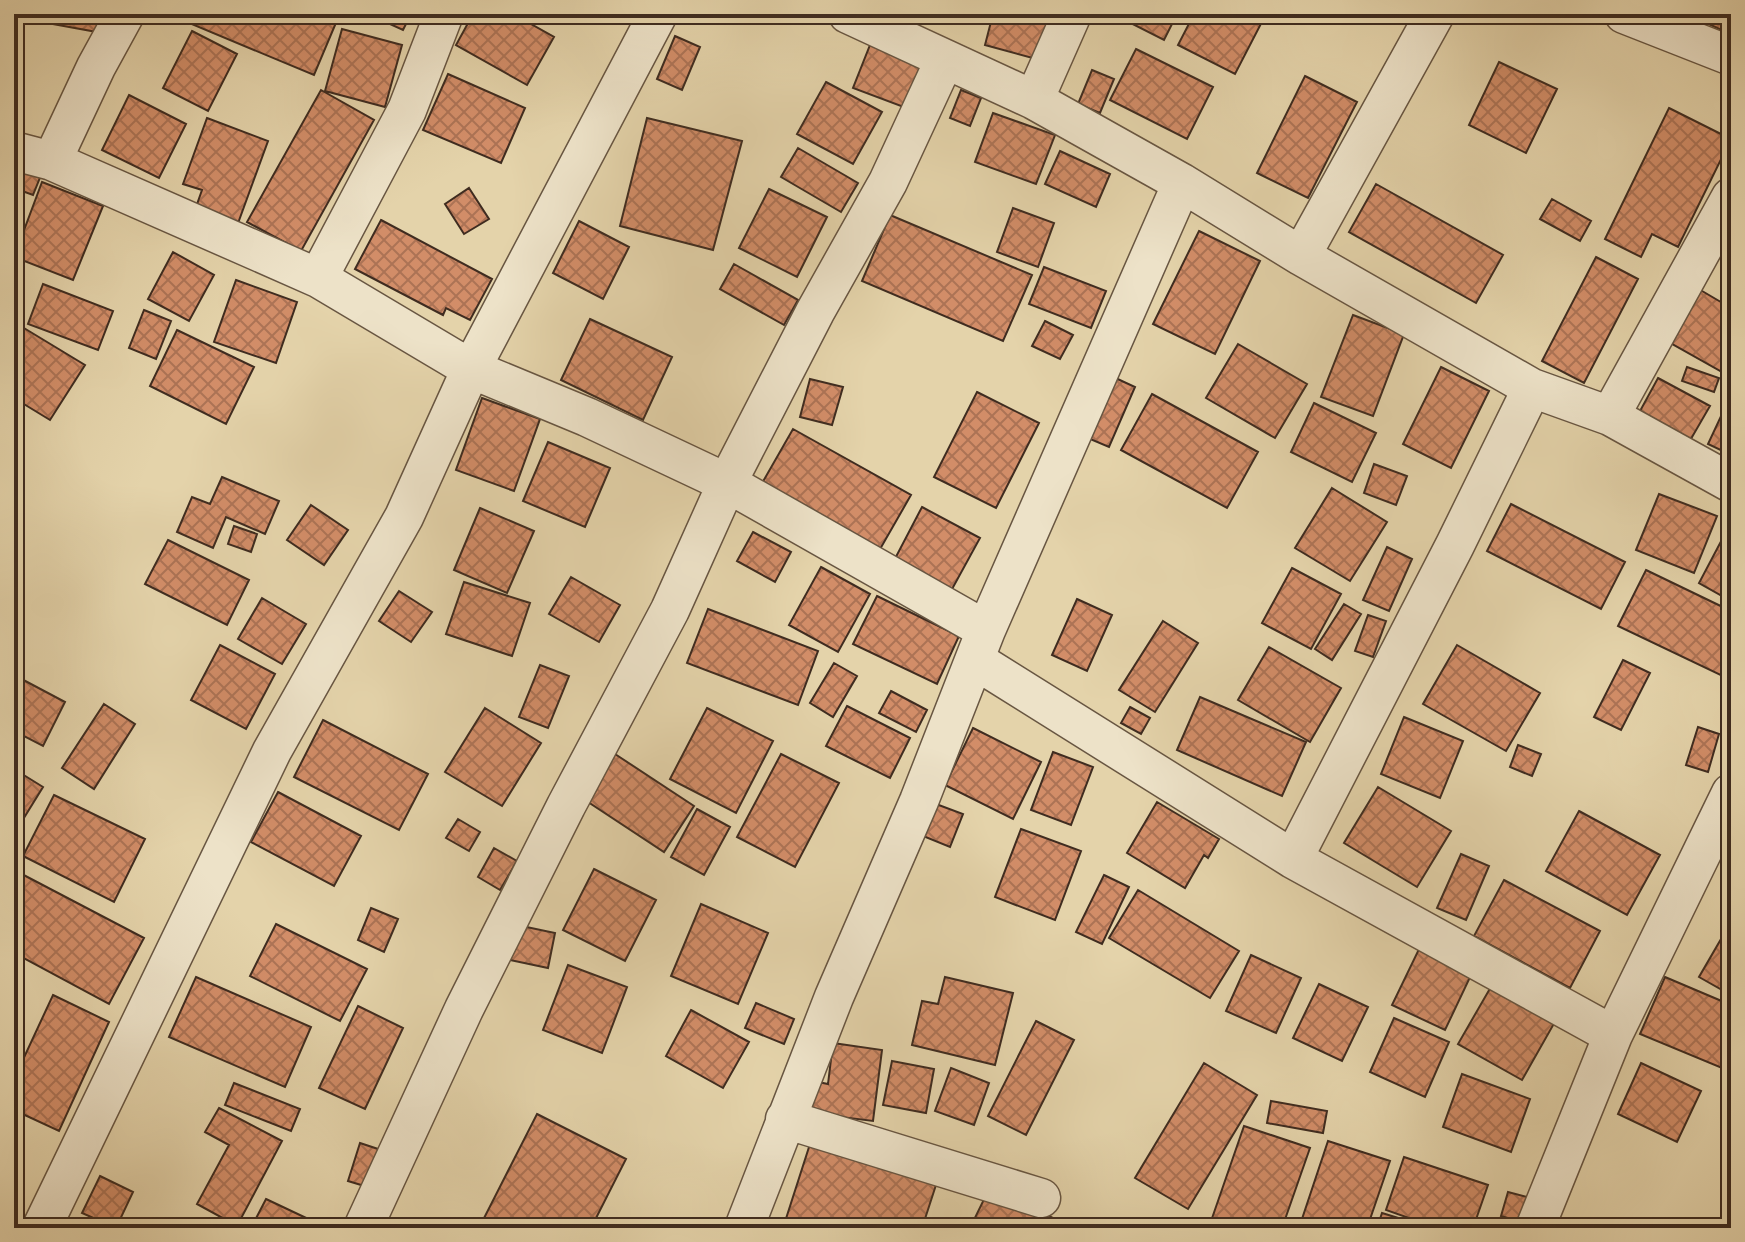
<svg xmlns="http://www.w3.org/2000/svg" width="1745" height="1242" viewBox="0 0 1745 1242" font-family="'Sorts Mill Goudy',serif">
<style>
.building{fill:url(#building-cross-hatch);stroke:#3f2c20;stroke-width:2}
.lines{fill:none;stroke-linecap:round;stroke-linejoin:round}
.minor-casing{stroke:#685642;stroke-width:41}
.minor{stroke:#ede2c8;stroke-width:38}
</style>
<defs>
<pattern id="building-cross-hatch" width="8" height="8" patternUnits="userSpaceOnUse" patternTransform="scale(2)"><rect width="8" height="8" fill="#d28d68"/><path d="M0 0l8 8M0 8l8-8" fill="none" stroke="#ac7355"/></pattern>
</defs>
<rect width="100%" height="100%" fill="#e4d3aa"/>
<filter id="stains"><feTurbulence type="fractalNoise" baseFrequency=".0025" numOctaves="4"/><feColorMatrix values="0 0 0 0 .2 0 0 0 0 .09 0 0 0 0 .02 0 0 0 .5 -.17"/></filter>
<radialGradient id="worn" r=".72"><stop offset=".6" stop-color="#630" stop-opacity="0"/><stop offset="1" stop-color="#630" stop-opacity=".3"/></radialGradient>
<path class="building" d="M 38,14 L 101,14 L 97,32 L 36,21 Z
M 184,14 L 328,14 L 338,18 L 314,75 L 182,20 Z
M 368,14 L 411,14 L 403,30 Z
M 473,14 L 513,14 L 554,37 L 527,85 L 456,45 Z
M 993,14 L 1052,14 L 1040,60 L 985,45 Z
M 1113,14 L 1177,14 L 1164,40 Z
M 1194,14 L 1266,14 L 1235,74 L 1178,45 Z
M 1705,14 L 1731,14 L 1731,22 L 1726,32 L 1702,21 Z
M 342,29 L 402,45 L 385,107 L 325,91 Z
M 192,31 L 237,54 L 208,111 L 163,88 Z
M 675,36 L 700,47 L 682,90 L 657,79 Z
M 870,45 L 926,67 L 909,109 L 853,88 Z
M 1136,49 L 1213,87 L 1187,139 L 1110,100 Z
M 1499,62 L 1557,89 L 1526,153 L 1469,125 Z
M 1092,70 L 1114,79 L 1100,113 L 1078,104 Z
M 448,74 L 525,108 L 501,163 L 423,130 Z
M 1305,76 L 1357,102 L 1308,198 L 1257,173 Z
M 826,82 L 882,112 L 853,164 L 797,134 Z
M 321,90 L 374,120 L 301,251 L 247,222 Z
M 961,90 L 981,98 L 970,126 L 950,118 Z
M 129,95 L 186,124 L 159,178 L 102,150 Z
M 1669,108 L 1731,139 L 1678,247 L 1652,234 L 1641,257 L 1605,239 Z
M 993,113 L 1055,135 L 1036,184 L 975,162 Z
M 207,118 L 268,141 L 237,226 L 195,210 L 202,190 L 183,184 Z
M 647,118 L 742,141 L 713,250 L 620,226 Z
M 798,148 L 858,183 L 841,212 L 781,177 Z
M 1060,151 L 1110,174 L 1096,207 L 1045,184 Z
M 14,164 L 41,175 L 33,195 L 14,188 Z
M 42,182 L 103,206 L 73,280 L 14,257 Z
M 1376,184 L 1503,255 L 1476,303 L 1349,232 Z
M 469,188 L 489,219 L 464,234 L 445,204 Z
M 769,189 L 827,217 L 797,277 L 739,248 Z
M 1552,199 L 1591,221 L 1580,241 L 1540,219 Z
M 1013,208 L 1054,223 L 1038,267 L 997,252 Z
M 890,215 L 1032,275 L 1003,341 L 862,281 Z
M 381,220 L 492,279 L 470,320 L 446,308 L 443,315 L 355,269 Z
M 579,221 L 629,247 L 603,299 L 553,273 Z
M 1199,231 L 1260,261 L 1215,354 L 1153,324 Z
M 173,252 L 214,275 L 189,321 L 148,299 Z
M 1596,257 L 1638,279 L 1584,383 L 1542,361 Z
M 734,264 L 798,300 L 784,325 L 720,289 Z
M 1044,267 L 1106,291 L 1091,328 L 1029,304 Z
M 236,280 L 297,302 L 276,363 L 214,342 Z
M 43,284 L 113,311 L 98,350 L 28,324 Z
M 1697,288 L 1731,308 L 1731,377 L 1667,341 Z
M 144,310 L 171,321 L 156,359 L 129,348 Z
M 1353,315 L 1404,334 L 1373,416 L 1321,397 Z
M 590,319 L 672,357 L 643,420 L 561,380 Z
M 1045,321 L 1073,335 L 1060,359 L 1032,346 Z
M 14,322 L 85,365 L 50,420 L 14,398 Z
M 177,330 L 254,367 L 226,424 L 150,386 Z
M 1238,344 L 1307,384 L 1275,438 L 1206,398 Z
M 1441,367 L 1489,391 L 1451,468 L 1403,444 Z
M 1687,367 L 1719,378 L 1714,392 L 1682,381 Z
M 1109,375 L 1135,387 L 1109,447 L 1083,436 Z
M 1658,378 L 1710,406 L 1684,451 L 1634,422 Z
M 810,379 L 843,387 L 832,425 L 800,417 Z
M 977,392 L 1039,423 L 996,508 L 934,477 Z
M 1152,394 L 1258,452 L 1227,508 L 1121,450 Z
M 482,398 L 540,419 L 514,491 L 456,470 Z
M 1729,399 L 1731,400 L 1731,455 L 1708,444 Z
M 1314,403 L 1376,433 L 1352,482 L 1291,452 Z
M 793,429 L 911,495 L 879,551 L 761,485 Z
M 548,442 L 610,468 L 585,527 L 523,501 Z
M 1374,464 L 1407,476 L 1396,505 L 1364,493 Z
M 222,477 L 279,501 L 265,534 L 226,517 L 213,548 L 177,532 L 192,497 L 210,504 Z
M 1332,488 L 1387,522 L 1350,581 L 1295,548 Z
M 1659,494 L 1717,516 L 1694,573 L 1636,550 Z
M 1511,504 L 1625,562 L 1601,609 L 1487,551 Z
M 311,505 L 348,530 L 324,565 L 287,540 Z
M 922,507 L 980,538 L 945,602 L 888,572 Z
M 480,508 L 534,531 L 507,593 L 454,570 Z
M 234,526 L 257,534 L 251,552 L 228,544 Z
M 1727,530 L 1731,533 L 1731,601 L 1699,583 Z
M 753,532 L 791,552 L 775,582 L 737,561 Z
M 168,540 L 249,580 L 227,625 L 145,584 Z
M 1387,547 L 1412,559 L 1389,611 L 1363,600 Z
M 821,567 L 870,594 L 838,652 L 789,625 Z
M 1292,568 L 1341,594 L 1311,649 L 1262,623 Z
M 1646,570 L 1731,611 L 1731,680 L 1618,626 Z
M 571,577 L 620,605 L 599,642 L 549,614 Z
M 464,582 L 530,603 L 512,656 L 446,634 Z
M 399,591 L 432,612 L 411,642 L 379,621 Z
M 877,596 L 959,636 L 937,684 L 853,644 Z
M 262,598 L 306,624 L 282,664 L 238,639 Z
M 1077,599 L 1112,615 L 1087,671 L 1052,655 Z
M 1344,604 L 1361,614 L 1332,660 L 1315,649 Z
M 708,609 L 818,651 L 798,705 L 687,663 Z
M 1368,615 L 1386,621 L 1373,657 L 1355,651 Z
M 1163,621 L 1198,643 L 1155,712 L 1119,690 Z
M 220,645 L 275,674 L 246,729 L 191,700 Z
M 1457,645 L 1540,693 L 1506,751 L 1423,704 Z
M 1269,647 L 1341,688 L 1310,742 L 1238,700 Z
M 1623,660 L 1650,673 L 1621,730 L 1594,717 Z
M 834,663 L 857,676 L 833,717 L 810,703 Z
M 540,665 L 569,676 L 548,728 L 519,717 Z
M 14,675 L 65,702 L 43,746 L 14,731 Z
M 891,691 L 927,710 L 916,732 L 879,713 Z
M 1200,697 L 1306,742 L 1282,796 L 1177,750 Z
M 104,704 L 135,724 L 94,789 L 62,768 Z
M 847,706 L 910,738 L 890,778 L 826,746 Z
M 1130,707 L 1150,718 L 1141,734 L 1121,723 Z
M 485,708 L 541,743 L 502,806 L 445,772 Z
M 707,708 L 773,741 L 736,813 L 670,779 Z
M 1404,717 L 1463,741 L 1440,798 L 1381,774 Z
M 323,720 L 428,774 L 399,830 L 294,777 Z
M 1698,727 L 1719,734 L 1708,772 L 1686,765 Z
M 973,728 L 1041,762 L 1013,819 L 945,785 Z
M 1518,745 L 1541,754 L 1532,776 L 1510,767 Z
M 1053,752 L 1093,767 L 1071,825 L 1031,810 Z
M 615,754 L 694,806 L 664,852 L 585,800 Z
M 781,754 L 839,783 L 795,867 L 737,837 Z
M 14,769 L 43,787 L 14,834 Z
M 1378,787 L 1451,831 L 1417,887 L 1344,843 Z
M 278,792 L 361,836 L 334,886 L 251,842 Z
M 54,795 L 145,839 L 114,902 L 23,856 Z
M 1157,802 L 1219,839 L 1208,858 L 1204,855 L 1185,888 L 1127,853 Z
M 936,804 L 963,814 L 950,847 L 923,836 Z
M 697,809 L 730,827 L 704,875 L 671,857 Z
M 1579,811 L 1660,855 L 1627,915 L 1546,871 Z
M 458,819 L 480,832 L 469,851 L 446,838 Z
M 1021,829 L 1081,851 L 1055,920 L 995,897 Z
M 494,848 L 517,861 L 500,890 L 478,877 Z
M 1461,854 L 1489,866 L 1466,920 L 1437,908 Z
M 594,869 L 656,900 L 625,961 L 563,930 Z
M 16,871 L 144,938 L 109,1004 L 14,953 Z
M 1104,875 L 1129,887 L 1102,944 L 1076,932 Z
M 1504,880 L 1600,931 L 1570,988 L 1474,936 Z
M 1138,890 L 1239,951 L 1210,998 L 1109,938 Z
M 701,904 L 768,933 L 738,1004 L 671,976 Z
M 371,908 L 398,919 L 384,952 L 358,940 Z
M 276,924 L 367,969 L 340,1021 L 250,976 Z
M 517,925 L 555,933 L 548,968 L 510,960 Z
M 1728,927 L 1731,928 L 1731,995 L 1699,977 Z
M 1420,947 L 1472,973 L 1445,1030 L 1392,1005 Z
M 1251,955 L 1301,978 L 1276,1033 L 1226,1011 Z
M 568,965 L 627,987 L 602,1053 L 543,1030 Z
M 196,977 L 311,1027 L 285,1087 L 169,1037 Z
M 945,977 L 1013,993 L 995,1065 L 912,1045 L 922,1001 L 938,1004 Z
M 1665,977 L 1731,1005 L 1731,1047 L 1722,1068 L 1640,1034 Z
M 1319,984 L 1368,1007 L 1342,1061 L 1293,1038 Z
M 1492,985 L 1556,1020 L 1522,1080 L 1458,1044 Z
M 53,995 L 109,1022 L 59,1131 L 14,1110 L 14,1079 Z
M 756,1003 L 794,1019 L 784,1044 L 745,1028 Z
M 358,1006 L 403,1028 L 365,1109 L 319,1088 Z
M 691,1010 L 749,1042 L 723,1088 L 666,1056 Z
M 1394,1018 L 1449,1042 L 1425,1097 L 1370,1072 Z
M 1036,1021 L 1074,1040 L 1026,1135 L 988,1116 Z
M 833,1043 L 882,1050 L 873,1121 L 809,1113 L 813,1081 L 828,1084 Z
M 892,1061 L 934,1069 L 926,1113 L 883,1105 Z
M 1204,1063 L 1257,1095 L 1188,1209 L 1135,1178 Z
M 1641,1063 L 1701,1091 L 1677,1142 L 1618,1114 Z
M 951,1068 L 989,1083 L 974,1125 L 935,1111 Z
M 1462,1074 L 1530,1099 L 1511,1152 L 1443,1127 Z
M 234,1083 L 300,1109 L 291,1131 L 225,1105 Z
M 1271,1101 L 1327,1111 L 1323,1133 L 1267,1123 Z
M 219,1108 L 282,1141 L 237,1226 L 197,1204 L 229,1145 L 205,1132 Z
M 537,1114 L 626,1159 L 591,1228 L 479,1228 Z
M 1244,1126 L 1310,1148 L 1282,1228 L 1222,1228 L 1210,1224 Z
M 1328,1141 L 1390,1161 L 1367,1228 L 1299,1228 Z
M 360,1143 L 384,1151 L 371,1188 L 348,1181 Z
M 810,1144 L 936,1185 L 922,1228 L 783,1228 Z
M 1404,1157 L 1488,1185 L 1473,1228 L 1437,1228 L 1386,1210 Z
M 100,1176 L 133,1192 L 116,1228 L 82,1213 Z
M 990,1187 L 1059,1221 L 1055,1228 L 970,1228 Z
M 1508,1192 L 1527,1197 L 1521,1222 L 1501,1216 Z
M 266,1199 L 319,1224 L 317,1228 L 251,1228 Z
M 1382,1213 L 1431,1228 L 1377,1228 Z"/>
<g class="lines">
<defs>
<path id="minor" d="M 848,14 L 1034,100 L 1182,183 L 1301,256 L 1532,388 L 1610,416 L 1731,483
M 1624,14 L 1731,56
M 1034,100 L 1072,14
M 14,151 L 52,161 L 318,278 L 471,369 L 587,417 L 727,483 L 986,630
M 52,161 L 96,67 L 125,14
M 1301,256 L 1435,14
M 318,278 L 407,110 L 444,14
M 1610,416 L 1731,197
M 975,660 L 1293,859 L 1613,1035
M 1293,859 L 1455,545 L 1532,388
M 785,1119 L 1041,1198
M 42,1227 L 272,751 L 404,517 L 471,369 L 658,14
M 363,1228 L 464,1009 L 566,806 L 670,610 L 727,483 L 815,312 L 888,182 L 945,59
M 744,1228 L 834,997 L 919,801 L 986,630 L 1182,183
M 1535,1228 L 1613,1035 L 1731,793"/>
</defs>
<use href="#minor" class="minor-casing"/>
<use href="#minor" class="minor"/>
</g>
<rect width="1745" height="1242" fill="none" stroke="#e4d3aa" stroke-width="48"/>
<rect x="16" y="16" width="1713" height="1210" fill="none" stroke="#3f2c20" stroke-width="4"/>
<rect x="24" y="24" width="1697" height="1194" fill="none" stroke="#3f2c20" stroke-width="2"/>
<rect width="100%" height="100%" filter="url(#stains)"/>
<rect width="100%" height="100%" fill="url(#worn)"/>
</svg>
